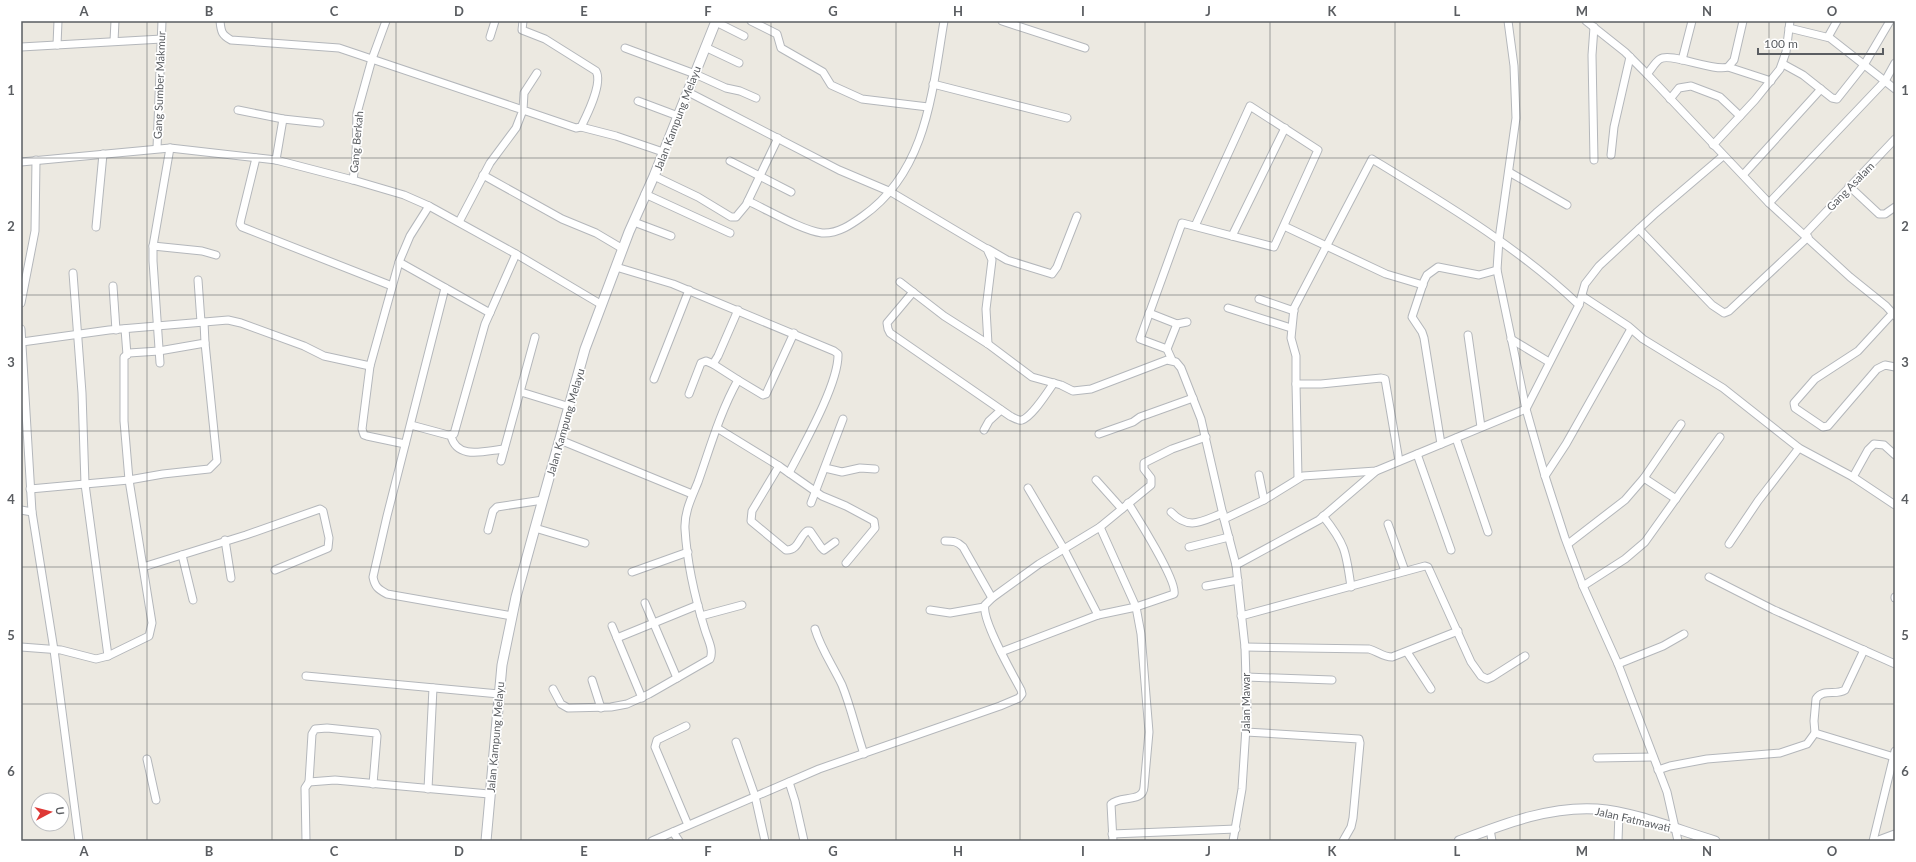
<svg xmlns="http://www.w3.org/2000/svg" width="1916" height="862" viewBox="0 0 1916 862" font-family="Lato,sans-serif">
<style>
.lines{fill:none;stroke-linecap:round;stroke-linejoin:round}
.street-casing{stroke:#b4b7bb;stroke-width:9}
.secondary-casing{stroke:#b3b6bb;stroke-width:11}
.street{stroke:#fff;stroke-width:7}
.secondary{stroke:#fff;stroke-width:9}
.grid{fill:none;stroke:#5a5d61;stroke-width:1;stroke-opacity:0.55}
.labels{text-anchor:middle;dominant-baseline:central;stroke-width:3.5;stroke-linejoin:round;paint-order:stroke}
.street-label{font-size:11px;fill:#5a5d61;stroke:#fff}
.neatline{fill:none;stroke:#5a5d61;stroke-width:1.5}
.grid-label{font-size:13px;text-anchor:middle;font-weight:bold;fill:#5a5d61}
</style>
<rect width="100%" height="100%" fill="#ece9e1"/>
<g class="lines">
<defs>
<g id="street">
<path d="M220,21C221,32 222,35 231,40L339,48L523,110L516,128L490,163L459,222"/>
<path d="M523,21L522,30L545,39L596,71C603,83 587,115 581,127L576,128L523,110L524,93L537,73"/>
<polyline points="751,21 777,34 781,48 823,72 831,85 862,99 928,107"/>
<polyline points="1002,21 1085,48"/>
<polyline points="1508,21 1514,66 1516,118 1499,239 1497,270 1526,409 1545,476 1565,538 1583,586 1618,664 1667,792 1678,841"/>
<polyline points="1586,21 1625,52 1647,74 1769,203 1850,277 1886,306 1895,316"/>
<polyline points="716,22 744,36"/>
<polyline points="1789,28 1830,38 1895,89"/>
<polyline points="490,37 495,21"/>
<polyline points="1828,37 1837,21"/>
<polyline points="114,41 115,21"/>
<polyline points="57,45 58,21"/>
<polyline points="21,47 162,39"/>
<polyline points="705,47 739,63"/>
<polyline points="625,48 695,74 726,88 740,91 756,98"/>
<polyline points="1682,60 1692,21"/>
<polyline points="1783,64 1803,75 1832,98 1837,99 1864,65 1890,21"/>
<polyline points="1728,67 1771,81"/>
<path d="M1647,74C1651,70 1655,62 1660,59C1671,52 1713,72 1728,67L1734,60L1743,21"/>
<polyline points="933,84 1067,118"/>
<polyline points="688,92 839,170 891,192 987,249 992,260 986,309 988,344"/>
<polyline points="1670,99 1679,88 1691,86 1720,97 1740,116"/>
<polyline points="638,101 678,116"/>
<polyline points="238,110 283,119 320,123"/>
<polyline points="581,127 616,136 663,152"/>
<polyline points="1713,145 1755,100 1780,69 1786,52 1790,21"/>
<polyline points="157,148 162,21"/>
<polyline points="1611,155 1614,127 1630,57"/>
<polyline points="256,158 241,219 240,224 242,227 392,286"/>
<polyline points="276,160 283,119"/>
<polyline points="1594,160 1592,55 1594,27"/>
<polyline points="730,161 791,192"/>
<polyline points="21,162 170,148 276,160 353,180 404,195 429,206 516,254 602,305"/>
<polyline points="1509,172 1567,205"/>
<polyline points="483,175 562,219 596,233 623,249"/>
<polyline points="1743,175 1821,89"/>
<polyline points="654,176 698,197 731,217 736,217 746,205 778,138"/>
<polyline points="353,180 356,158 357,113 372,59 386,21"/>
<polyline points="1849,186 1879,214 1885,214 1895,207"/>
<polyline points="645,194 730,233"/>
<path d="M748,201C768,210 801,230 822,233C838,234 852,224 863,216C927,171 932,92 944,21"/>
<polyline points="1769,203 1885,81 1895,63"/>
<polyline points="634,222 671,236"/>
<polyline points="96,227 103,154"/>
<polyline points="1286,227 1386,274 1423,285"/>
<polyline points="1639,229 1712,305 1724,313 1729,311 1808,237"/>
<polyline points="1805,234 1895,139"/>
<polyline points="1232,236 1285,128"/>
<polyline points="153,246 202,251 216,255"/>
<polyline points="988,249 1007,260 1052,274 1057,267 1077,216"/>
<polyline points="399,262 490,313"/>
<path d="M616,267L673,284L834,351L838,354C839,383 803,446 789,473"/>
<polyline points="73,273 82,393 85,484 108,656"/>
<polyline points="198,280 201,322"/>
<polyline points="900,282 944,316 988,344 1032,377 1061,385 1073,391 1091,389 1167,360 1176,362 1181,368 1201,419 1224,519"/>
<polyline points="113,286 116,330"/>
<path d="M445,288L387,516L373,577C375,587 378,589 387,594L512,616"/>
<path d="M913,292L887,323L888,329L890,333L1010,416C1014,418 1018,421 1022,420C1033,416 1047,392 1054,383"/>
<polyline points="1582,296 1628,326 1643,339 1723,388 1799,448 1853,477 1895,505"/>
<polyline points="1259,299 1294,311"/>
<polyline points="21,303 35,231 36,160"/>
<polyline points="1228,308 1291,328"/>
<polyline points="1149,313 1177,324"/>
<polyline points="1892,314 1858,351 1815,379 1794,403 1795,408 1823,427 1828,426 1877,369 1885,365 1895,367"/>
<polyline points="21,329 32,512 54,650 79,841"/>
<polyline points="125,329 127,355"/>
<polyline points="1468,335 1481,427"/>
<polyline points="1511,339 1549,362"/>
<polyline points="22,342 109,330 228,320 241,323 304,346 324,356 370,366"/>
<polyline points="1167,349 1177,324 1187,322"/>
<polyline points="1172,360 1167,349 1140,339 1182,223 1274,247 1318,150 1250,106 1195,226"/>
<polyline points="160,363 153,261 153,246 170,148"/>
<polyline points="713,364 738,380"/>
<polyline points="654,379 689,290"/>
<path d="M1296,384V356L1291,338L1294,308L1372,159C1444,203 1517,246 1579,305"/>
<polyline points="521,392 570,407"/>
<polyline points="689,394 701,363 706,361 713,364 718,356 738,310"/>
<polyline points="411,425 448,435 454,434 485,324 516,254"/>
<polyline points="717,428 779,466 822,496 846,506 874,521 875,528 846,563"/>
<polyline points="984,430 989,421 1001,410"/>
<polyline points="1099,434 1133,422 1140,417 1193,398"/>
<path d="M451,436C457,460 484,451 504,449"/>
<polyline points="1456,438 1488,532"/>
<polyline points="560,440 692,494"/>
<polyline points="405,444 367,436 364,435 362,429 370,366 399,262 410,236 429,206"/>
<polyline points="1441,444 1424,338 1422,332 1412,317 1424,281 1427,275 1438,267 1479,275 1497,270"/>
<polyline points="1417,454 1451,550"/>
<polyline points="501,461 535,337"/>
<path d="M779,466L752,511L751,521L786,550C798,551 799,537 807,531H810L821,547L824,550L835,542"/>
<polyline points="825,468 842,472 860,468 875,469"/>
<polyline points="1259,475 1264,500"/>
<polyline points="1545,476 1566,444 1631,329"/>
<polyline points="1853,477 1868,450 1874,444 1884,445 1895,455"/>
<polyline points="1298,478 1296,384 1321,384 1381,378 1385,379 1399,461"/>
<polyline points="1644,478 1676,499"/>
<polyline points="1096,480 1122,509"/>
<polyline points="1028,488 1064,549 1098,615"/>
<polyline points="30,489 129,480 163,474 209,469 217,461 205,343"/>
<polyline points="811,503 843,419"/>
<polyline points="21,510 32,512"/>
<path d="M1171,512C1189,531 1202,521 1223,513"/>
<path d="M1323,516C1346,545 1346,552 1351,587"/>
<polyline points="1388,524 1405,571"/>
<path d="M1100,527L1136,607L1174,594C1178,582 1137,517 1128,503"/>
<polyline points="535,528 585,543"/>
<polyline points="488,530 493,511 497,507 543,500"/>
<polyline points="225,540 231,578"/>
<path d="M945,541C953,541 957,541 963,547L992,598"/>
<polyline points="1568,544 1625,500 1644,478 1681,424"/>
<polyline points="1729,544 1758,501 1799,448"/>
<polyline points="1189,547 1229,537"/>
<polyline points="182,555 193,600"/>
<polyline points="1236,565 1319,520 1376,471"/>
<polyline points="143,567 246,535 320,509 323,511 329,538 328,548 275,570"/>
<polyline points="632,572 688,552"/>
<polyline points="1709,577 1774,610 1895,664"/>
<polyline points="1206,586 1238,580"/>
<polyline points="1583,586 1625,559 1645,542 1720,437"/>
<polyline points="1895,598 1895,597"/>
<polyline points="645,603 677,678"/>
<polyline points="930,610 950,613 984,607"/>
<polyline points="701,616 742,605"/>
<polyline points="1241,616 1425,566 1428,567 1471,662 1481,676 1487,679 1492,677 1525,656"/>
<polyline points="612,626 642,698"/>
<path d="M815,629C821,649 833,666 842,685C851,707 856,731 864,754"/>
<polyline points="617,638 698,605"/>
<polyline points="21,647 61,650 96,659 108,656 149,636 152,623 129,480 124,421 124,357 129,353 159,351 205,343 204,322"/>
<path d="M1245,647L1369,649C1377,651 1383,657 1392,657L1458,631"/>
<path d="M1001,652L1098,615L1136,607L1141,634L1149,732L1144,787C1143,803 1121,795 1111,804L1113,841"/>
<polyline points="1407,652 1431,689"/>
<polyline points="1618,664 1663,646 1684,634"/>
<polyline points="306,676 499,694"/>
<polyline points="1246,677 1332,680"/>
<polyline points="592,680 601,708"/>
<path d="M553,689L561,704L568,708L611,707L627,704L649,694L710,659C714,650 708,640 705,630C695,598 687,563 685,529C684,512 692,497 698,482C710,448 720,412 738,380L763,395L766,394L794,333"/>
<polyline points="686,726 657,740 655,747 688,825"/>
<polyline points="1246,732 1359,739 1360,743 1353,818 1351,827 1343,841"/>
<path d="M1815,733L1814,721L1816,699C1823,688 1836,696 1845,690L1864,650"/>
<polyline points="736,742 755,796 765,841"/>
<polyline points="1597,758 1653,757"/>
<polyline points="147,759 156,800"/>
<polyline points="1658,770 1670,766 1707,759 1780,753 1807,744 1815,733 1894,757"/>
<polyline points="309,782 335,780 489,794"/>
<polyline points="789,782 795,801 804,841"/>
<polyline points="428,789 433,688"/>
<polyline points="1490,829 1492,841"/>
<polyline points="673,832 679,841"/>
<polyline points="1112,834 1236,829"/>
<polyline points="306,841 305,788 309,782 312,734 315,729 327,728 376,733 377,736 373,784"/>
<path d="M652,841L819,769L1000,706L1019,698L1022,694L1021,690C1013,675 981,619 985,605L992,598L1039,564L1100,527L1151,485V478L1144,469V463L1172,449L1206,437"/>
<polyline points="1233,841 1242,789 1247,712 1245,647 1236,565 1224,519 1264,500 1303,476 1376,471 1526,409 1579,305 1585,284 1599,266 1656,213 1723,156"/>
<polyline points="1618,841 1619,813"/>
<polyline points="1873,841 1895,751"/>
</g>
<g id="secondary">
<polyline points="486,841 502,665 516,597 535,528 585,349 629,232 654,176 716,21"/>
<path d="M1459,841C1504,824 1549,806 1597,809C1635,812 1678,830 1715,841"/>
<polyline points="1879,841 1895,835"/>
</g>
</defs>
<use href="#street" class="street-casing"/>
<use href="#secondary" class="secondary-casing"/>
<use href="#street" class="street"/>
<use href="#secondary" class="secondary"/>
</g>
<path class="grid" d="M147,21V841M272,21V841M396,21V841M521,21V841M646,21V841M771,21V841M896,21V841M1020,21V841M1145,21V841M1270,21V841M1395,21V841M1520,21V841M1644,21V841M1769,21V841M21,158H1895M21,295H1895M21,431H1895M21,567H1895M21,704H1895"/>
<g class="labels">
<g class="street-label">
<text transform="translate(159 85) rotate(-88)">Gang Sumber Makmur</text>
<text transform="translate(677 118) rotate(-69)">Jalan Kampung Melayu</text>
<text transform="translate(356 142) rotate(-85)">Gang Berkah</text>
<text transform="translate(1850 186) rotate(-46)">Gang Asalam</text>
<text transform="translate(565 422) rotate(-74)">Jalan Kampung Melayu</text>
<text transform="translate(1245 703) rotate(-90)">Jalan Mawar</text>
<text transform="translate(495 737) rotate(-85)">Jalan Kampung Melayu</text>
<text transform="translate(1633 819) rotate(13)">Jalan Fatmawati</text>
</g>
</g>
<rect width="1916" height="862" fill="none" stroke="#ffffff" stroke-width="44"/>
<g transform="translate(50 812) rotate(83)"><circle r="19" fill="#ffffff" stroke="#bdbec0"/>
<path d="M0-3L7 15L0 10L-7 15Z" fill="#de3835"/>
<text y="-6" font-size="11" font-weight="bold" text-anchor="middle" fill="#5a5d61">U</text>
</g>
<path d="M1758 48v6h125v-6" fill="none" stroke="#5a5d61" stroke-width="2"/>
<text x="1764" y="48" font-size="12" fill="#5a5d61" stroke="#ffffff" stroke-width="3" paint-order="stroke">100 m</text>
<rect x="22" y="22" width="1872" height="818" class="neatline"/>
<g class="grid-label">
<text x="84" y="16">A</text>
<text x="209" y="16">B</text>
<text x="334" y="16">C</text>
<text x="459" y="16">D</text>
<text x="584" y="16">E</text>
<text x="708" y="16">F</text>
<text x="833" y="16">G</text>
<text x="958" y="16">H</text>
<text x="1083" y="16">I</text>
<text x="1208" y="16">J</text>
<text x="1332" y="16">K</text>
<text x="1457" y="16">L</text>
<text x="1582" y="16">M</text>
<text x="1707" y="16">N</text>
<text x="1832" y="16">O</text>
<text x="11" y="95">1</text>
<text x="1905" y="95">1</text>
<text x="11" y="231">2</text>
<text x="1905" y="231">2</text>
<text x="11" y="367">3</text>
<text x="1905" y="367">3</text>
<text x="11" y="504">4</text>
<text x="1905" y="504">4</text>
<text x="11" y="640">5</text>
<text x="1905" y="640">5</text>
<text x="11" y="776">6</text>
<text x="1905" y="776">6</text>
<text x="84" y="856">A</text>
<text x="209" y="856">B</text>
<text x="334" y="856">C</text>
<text x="459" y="856">D</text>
<text x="584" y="856">E</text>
<text x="708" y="856">F</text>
<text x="833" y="856">G</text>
<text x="958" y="856">H</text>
<text x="1083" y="856">I</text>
<text x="1208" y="856">J</text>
<text x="1332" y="856">K</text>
<text x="1457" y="856">L</text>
<text x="1582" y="856">M</text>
<text x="1707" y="856">N</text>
<text x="1832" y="856">O</text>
</g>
</svg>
